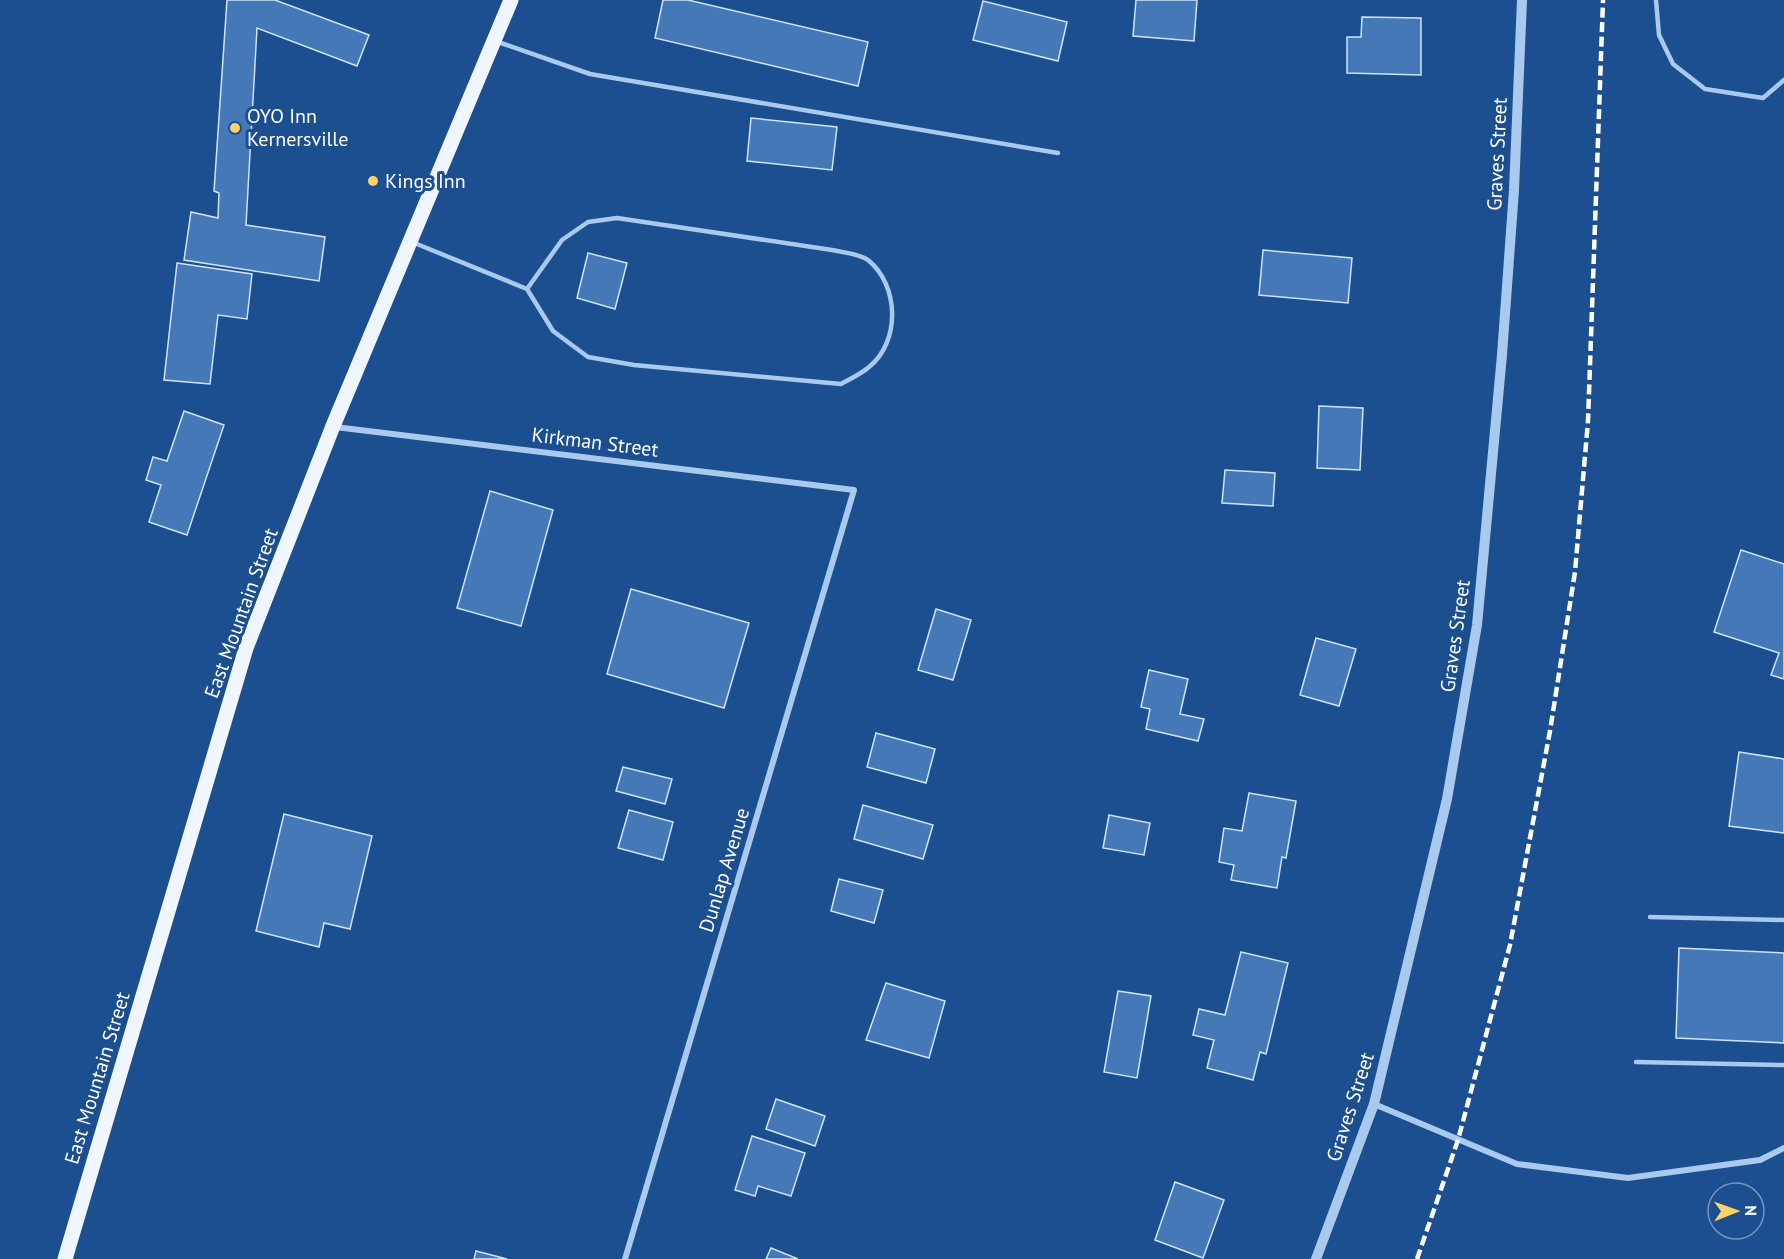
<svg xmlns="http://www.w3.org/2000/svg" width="1784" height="1259" viewBox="0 0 1784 1259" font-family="'PT Sans',sans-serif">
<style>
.building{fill:#4478b7;stroke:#cfe3fa;stroke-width:1.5}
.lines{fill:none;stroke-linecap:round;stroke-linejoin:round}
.service{stroke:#a9c9ee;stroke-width:4.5}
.minor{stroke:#a9c9ee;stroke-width:6}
.tertiary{stroke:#a9c9ee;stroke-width:10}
.primary{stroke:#f0f6ff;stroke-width:15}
.rail{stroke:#fff;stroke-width:4.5;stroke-dasharray:10 4.5;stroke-linecap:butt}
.poi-dot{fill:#ffd166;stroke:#1b4f8f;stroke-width:2}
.labels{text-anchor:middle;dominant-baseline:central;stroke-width:6;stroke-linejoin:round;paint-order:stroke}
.poi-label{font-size:20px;fill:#fff;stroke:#1b4f8f;text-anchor:start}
.street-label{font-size:20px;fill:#fff;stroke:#1b4f8f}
</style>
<rect width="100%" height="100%" fill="#1b4f8f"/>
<g class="building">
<polygon points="227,0 275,0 369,35 357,66 257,28 246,225 325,237 319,281 184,260 191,212 218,218 219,193 214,191"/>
<polygon points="663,0 688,0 868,42 858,86 655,38"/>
<polygon points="1136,0 1197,0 1194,41 1133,36"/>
<polygon points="983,1 1067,22 1058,61 973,40"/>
<polygon points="1362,17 1421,18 1421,75 1347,73 1347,37 1361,37"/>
<polygon points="751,118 837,127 832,170 747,161"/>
<polygon points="1263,250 1352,258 1348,303 1259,295"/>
<polygon points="588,253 627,263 615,309 577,298"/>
<polygon points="177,263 252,274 247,319 218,315 210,384 164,380"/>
<polygon points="1319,406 1363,408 1360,470 1317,468"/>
<polygon points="184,411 224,425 187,535 149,522 161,485 146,480 153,457 167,461"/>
<polygon points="1225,470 1275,473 1273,506 1222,503"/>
<polygon points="490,491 553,510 521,626 457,608"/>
<polygon points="1741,550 1784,564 1784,679 1771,675 1779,653 1714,632"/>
<polygon points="631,589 749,623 724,708 607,674"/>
<polygon points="936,609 971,620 953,680 918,670"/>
<polygon points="1316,638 1356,649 1339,706 1300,695"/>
<polygon points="1149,670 1188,679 1180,714 1204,719 1198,741 1146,729 1150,709 1141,707"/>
<polygon points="876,733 935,749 926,783 867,767"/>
<polygon points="1739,752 1784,759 1784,833 1729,826"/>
<polygon points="623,767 672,779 665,804 616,791"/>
<polygon points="1249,793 1296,801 1286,858 1282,857 1277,888 1231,880 1234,865 1219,862 1224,828 1242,831"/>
<polygon points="863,805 933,825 923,859 854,839"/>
<polygon points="629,810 673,822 663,860 618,848"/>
<polygon points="284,814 372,836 350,929 324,923 319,947 256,931"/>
<polygon points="1109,815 1150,823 1144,855 1103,848"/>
<polygon points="839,879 883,890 874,923 831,911"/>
<polygon points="1679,948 1784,953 1784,1043 1676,1038"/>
<polygon points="1241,952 1288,963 1266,1054 1260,1052 1253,1080 1207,1068 1214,1040 1193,1035 1199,1009 1225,1015"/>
<polygon points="886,983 945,1001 929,1058 866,1040"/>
<polygon points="1118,991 1151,996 1137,1078 1104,1072"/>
<polygon points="776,1099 825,1116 815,1146 766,1129"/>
<polygon points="752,1136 805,1153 791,1196 758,1186 755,1196 735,1190"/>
<polygon points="1175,1182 1224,1200 1203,1258 1155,1240"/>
<polygon points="771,1248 798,1259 766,1259"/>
<polygon points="476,1251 507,1259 474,1259"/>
</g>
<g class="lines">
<g class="service">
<polyline points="1656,0 1659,35 1673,64 1705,89 1763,98 1784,80"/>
<polyline points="498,42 590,74 1058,153"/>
<path d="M412,242L527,289L553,331L588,357L634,365L841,384C850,379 861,374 869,367C901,341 899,285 868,260C860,254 842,252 832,250L617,218L588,222L562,240L527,289"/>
<polyline points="1650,917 1784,920"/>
<polyline points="1636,1062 1784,1065"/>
</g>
<g class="minor">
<polyline points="335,427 854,490 625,1259"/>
<polyline points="1374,1104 1517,1164 1628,1178 1760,1160 1784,1148"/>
</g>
<polyline class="tertiary" points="1316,1259 1374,1104 1447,799 1477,625 1502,355 1514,190 1522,0"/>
<polyline class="primary" points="65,1259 246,648 333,426 511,0"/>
<polyline class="rail" points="1417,1259 1458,1140 1510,945 1550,731 1575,572 1588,421 1603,0"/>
</g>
<g class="poi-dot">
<circle cx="235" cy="128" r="6"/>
<circle cx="373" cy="181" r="6"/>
</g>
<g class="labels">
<g class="poi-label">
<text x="247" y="116">OYO Inn<tspan x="247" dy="23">Kernersville</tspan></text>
<text x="385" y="181">Kings Inn</text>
</g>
<g class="street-label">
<text transform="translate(1497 154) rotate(-87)">Graves Street</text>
<text transform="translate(595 442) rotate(7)">Kirkman Street</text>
<text transform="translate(241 613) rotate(-70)">East Mountain Street</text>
<text transform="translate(1455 636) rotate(-82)">Graves Street</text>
<text transform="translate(724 870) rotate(-73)">Dunlap Avenue</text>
<text transform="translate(97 1078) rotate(-73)">East Mountain Street</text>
<text transform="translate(1350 1107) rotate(-72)">Graves Street</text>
</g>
</g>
<g transform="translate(1736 1211) rotate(89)"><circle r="28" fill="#1b4f8f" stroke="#7695bc" stroke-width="1.5"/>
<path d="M0-4.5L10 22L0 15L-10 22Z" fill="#ffd166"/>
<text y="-9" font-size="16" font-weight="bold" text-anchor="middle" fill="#ffffff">N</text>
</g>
</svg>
